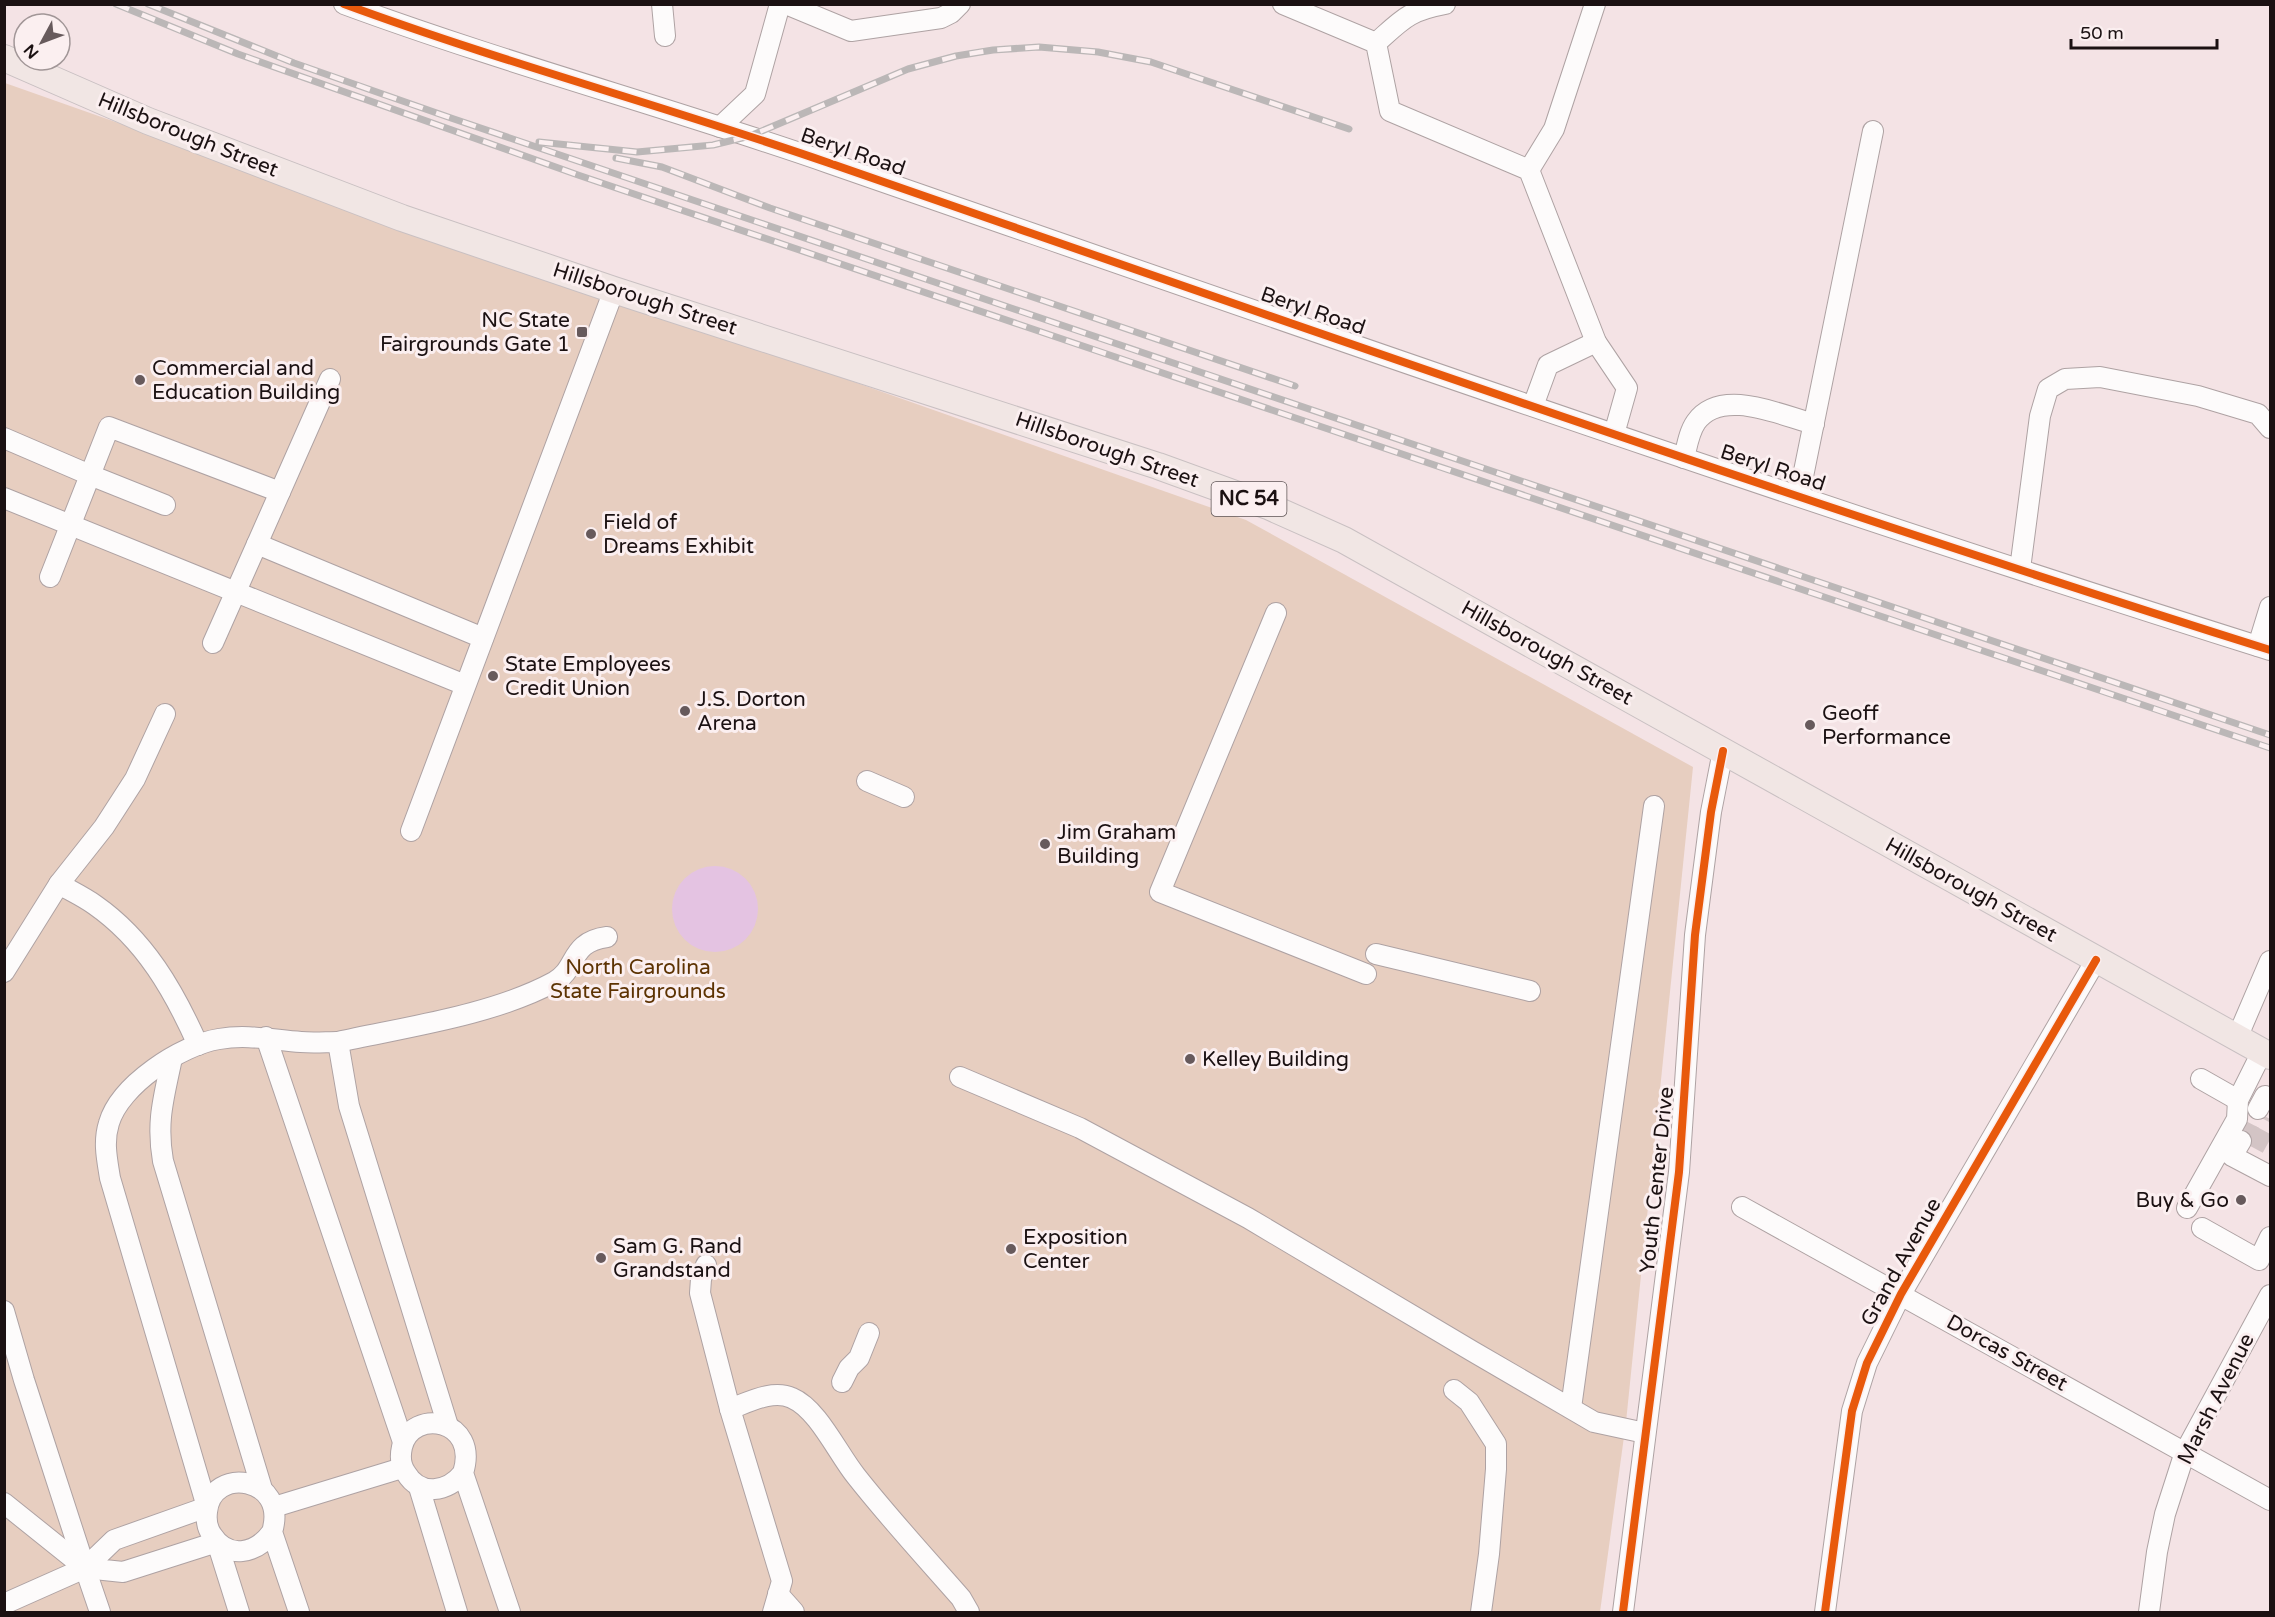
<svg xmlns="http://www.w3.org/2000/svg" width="2275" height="1617" viewBox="0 0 2275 1617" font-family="'Varela Round',sans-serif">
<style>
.green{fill:#e7cec0}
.water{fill:#e4c3e2}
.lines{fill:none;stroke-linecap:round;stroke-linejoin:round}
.minor-tunnel{stroke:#d3c4c5;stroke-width:20;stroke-dasharray:20 10;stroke-linecap:butt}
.minor-casing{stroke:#aea2a3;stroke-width:22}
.major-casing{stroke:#c9c0c2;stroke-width:28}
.minor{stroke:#fdfbfb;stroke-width:20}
.major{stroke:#f1e6e4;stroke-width:26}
.rail-casing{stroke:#bbb7b7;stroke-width:7}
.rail{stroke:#fbeff0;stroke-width:4.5;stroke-dasharray:14;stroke-linecap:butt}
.cycleway-casing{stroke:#fbeff0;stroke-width:11}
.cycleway{stroke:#e8590c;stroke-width:8}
.poi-dot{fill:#675a5c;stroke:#fbeff0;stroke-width:2}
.labels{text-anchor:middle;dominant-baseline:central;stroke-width:6;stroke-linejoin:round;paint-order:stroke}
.shield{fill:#fbeff0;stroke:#5e5455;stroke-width:1.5}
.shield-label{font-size:20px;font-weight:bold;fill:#1b1112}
.street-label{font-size:21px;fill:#1b1112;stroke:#fbeff0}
.poi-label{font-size:21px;fill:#1b1112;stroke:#fbeff0;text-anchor:start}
.park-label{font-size:21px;fill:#5d3303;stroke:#fbeff0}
</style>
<rect width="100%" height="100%" fill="#f4e3e5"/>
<polygon class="green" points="5,83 1246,520 1693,767 1626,1422 1600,1612 5,1612"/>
<circle class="water" cx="715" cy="909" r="43"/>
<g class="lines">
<g class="minor-tunnel">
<polyline points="2241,1141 2258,1109"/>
<polyline points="2254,1148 2270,1119"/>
</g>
<defs>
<g id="minor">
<path d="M344,4C504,63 668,107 829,163C1308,329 1787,498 2270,650"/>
<polyline points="662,4 665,36"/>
<polyline points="786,4 851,31 941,18 951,13 960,4"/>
<polyline points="1283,4 1376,43 1390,111 1529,170 1596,342 1627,388 1614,434"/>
<path d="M1376,43C1403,19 1408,11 1445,4"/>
<polyline points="720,127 755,94 780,4"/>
<polyline points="1529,170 1554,129 1595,4"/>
<polyline points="1533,406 1548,365 1596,342"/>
<polyline points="4,438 90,475 165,505"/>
<path d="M1684,458C1687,446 1689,432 1696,422C1721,387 1780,415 1814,424"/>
<polyline points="1799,496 1873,131"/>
<polyline points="4,498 465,685"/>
<polyline points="257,544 330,379"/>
<polyline points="2020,569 2040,416 2048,389 2065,379 2100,377 2198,396 2258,414 2270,428"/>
<polyline points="50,577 109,427 280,492"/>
<polyline points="1276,613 1160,892 1366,974"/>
<polyline points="213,643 257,544 483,638"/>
<polyline points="2258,646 2270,607"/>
<polyline points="867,781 904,797"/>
<polyline points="411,831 614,290"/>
<path d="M59,884C71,891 84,897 95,905C145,940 174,991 198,1045"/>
<polyline points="1376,954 1530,991"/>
<polyline points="4,972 59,884 104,827 135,779 165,714"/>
<polyline points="266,1037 403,1442"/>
<polyline points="2237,1038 2270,961"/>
<path d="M338,1042C406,1027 493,1015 554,982C578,969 569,942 607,937"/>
<path d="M172,1058C164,1097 156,1121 163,1161L262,1489"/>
<polyline points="960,1077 1080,1128 1248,1218 1472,1351 1594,1422 1645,1433"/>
<polyline points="2201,1079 2238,1100"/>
<polyline points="2258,1109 2265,1096 2270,1099"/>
<polyline points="2241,1141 2232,1156 2270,1176"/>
<polyline points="1742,1207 2270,1500"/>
<polyline points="2187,1208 2237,1119 2238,1100 2262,1052"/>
<polyline points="2202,1228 2259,1260 2270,1237"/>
<polyline points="706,1265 701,1279 700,1293 730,1409 782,1581 773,1612"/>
<polyline points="4,1311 24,1380 85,1568"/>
<polyline points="842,1382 849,1368 859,1358 869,1333"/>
<polyline points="1454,1390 1469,1402 1496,1444 1496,1469 1489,1554 1481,1612"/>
<polyline points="1571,1408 1654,806"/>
<path d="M730,1409C749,1402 773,1389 792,1398C818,1409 838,1454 856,1476C889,1518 926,1558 961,1598L969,1612"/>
<path d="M463,1473C448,1492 420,1497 406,1473C400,1465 400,1456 402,1447C412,1407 480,1419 463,1473L510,1612"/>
<polyline points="419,1487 457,1612"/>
<polyline points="4,1503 85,1568"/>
<polyline points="274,1507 402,1468"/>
<path d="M272,1532C256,1554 228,1560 212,1535C207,1528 206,1520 207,1512C211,1465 289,1476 272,1532L299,1612"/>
<polyline points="778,1594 794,1612"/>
<polyline points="4,1604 85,1568 100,1612"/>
<path d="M239,1612L217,1542L123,1572L85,1568L114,1540L207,1507L110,1178C107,1159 103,1142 109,1123C120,1085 181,1045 219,1039C247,1034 273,1040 301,1042C313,1043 326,1042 338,1042L349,1106L448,1426"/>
<polyline points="1623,1612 1679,1172 1695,935 1711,812 1723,751"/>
<polyline points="1825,1612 1852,1411 1867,1363 1901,1294 2096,960"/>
<polyline points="2149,1612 2157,1552 2165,1514 2185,1452 2270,1295"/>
</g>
<polyline id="major" points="4,58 148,121 402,218 614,290 1158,466 1268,506 1344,540 2270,1056"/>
</defs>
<use href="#minor" class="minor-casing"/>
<use href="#major" class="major-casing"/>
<use href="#minor" class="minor"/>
<use href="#major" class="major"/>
<defs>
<g id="rail">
<polyline points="116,4 238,54 578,175 2270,748"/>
<polyline points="148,4 294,63 451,118 2270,735"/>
<polyline points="539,142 637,152 713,145 750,136 908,69 956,56 993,50 1039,47 1098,52 1151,62 1349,129"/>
<polyline points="616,158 662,167 770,208 1295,386"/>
</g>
</defs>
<use href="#rail" class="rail-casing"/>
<use href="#rail" class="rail"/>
<defs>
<g id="cycleway">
<path d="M344,4C504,63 668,107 829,163C1308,329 1787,498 2270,650"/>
<polyline points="1623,1612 1679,1172 1695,935 1711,812 1723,751"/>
<polyline points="1825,1612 1852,1411 1867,1363 1901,1294 2096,960"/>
</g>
</defs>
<use href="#cycleway" class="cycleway-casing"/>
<use href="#cycleway" class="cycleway"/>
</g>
<g class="poi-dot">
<rect x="576" y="326" width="12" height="12" rx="3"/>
<circle cx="140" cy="380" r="6"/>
<circle cx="591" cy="534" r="6"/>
<circle cx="493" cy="676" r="6"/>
<circle cx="685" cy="711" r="6"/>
<circle cx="1810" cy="725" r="6"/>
<circle cx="1045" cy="844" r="6"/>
<circle cx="1190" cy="1059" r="6"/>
<circle cx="2241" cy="1200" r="6"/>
<circle cx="1011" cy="1249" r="6"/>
<circle cx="601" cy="1258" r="6"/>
</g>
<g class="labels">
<rect class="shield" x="1211.5" y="482" width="75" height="34" rx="4.5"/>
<g class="shield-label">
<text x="1249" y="499">NC 54</text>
</g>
<g class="street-label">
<text transform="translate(188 135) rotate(22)">Hillsborough Street</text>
<text transform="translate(853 152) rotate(19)">Beryl Road</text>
<text transform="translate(645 299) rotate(18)">Hillsborough Street</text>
<text transform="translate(1313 311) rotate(19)">Beryl Road</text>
<text transform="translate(1107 450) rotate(19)">Hillsborough Street</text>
<text transform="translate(1773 468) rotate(18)">Beryl Road</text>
<text transform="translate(1547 653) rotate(29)">Hillsborough Street</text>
<text transform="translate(1971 890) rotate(29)">Hillsborough Street</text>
<text transform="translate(1657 1180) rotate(-84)">Youth Center Drive</text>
<text transform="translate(1901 1262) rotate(-61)">Grand Avenue</text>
<text transform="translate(2007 1353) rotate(29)">Dorcas Street</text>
<text transform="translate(2216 1399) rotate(-63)">Marsh Avenue</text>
</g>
<g class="poi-label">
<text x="570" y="320" text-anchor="end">NC State<tspan x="570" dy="24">Fairgrounds Gate 1</tspan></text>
<text x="152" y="368">Commercial and<tspan x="152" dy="24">Education Building</tspan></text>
<text x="603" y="522">Field of<tspan x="603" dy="24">Dreams Exhibit</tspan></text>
<text x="505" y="664">State Employees<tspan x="505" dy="24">Credit Union</tspan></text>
<text x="697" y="699">J.S. Dorton<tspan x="697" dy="24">Arena</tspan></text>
<text x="1822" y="713">Geoff<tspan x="1822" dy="24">Performance</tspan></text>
<text x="1057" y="832">Jim Graham<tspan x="1057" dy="24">Building</tspan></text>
<text x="1202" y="1059">Kelley Building</text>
<text x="2229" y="1200" text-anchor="end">Buy &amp; Go</text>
<text x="1023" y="1237">Exposition<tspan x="1023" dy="24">Center</tspan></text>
<text x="613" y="1246">Sam G. Rand<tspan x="613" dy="24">Grandstand</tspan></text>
</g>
<g class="park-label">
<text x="638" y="967">North Carolina<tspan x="638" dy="24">State Fairgrounds</tspan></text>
</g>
</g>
<rect width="2275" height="1617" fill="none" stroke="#1b1112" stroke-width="12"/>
<g transform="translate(42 42) rotate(229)"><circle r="28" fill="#fbeff0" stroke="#a19697" stroke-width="1.5"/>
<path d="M0-4.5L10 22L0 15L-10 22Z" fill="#675a5c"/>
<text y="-9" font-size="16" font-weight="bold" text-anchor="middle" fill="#1b1112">N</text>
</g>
<path d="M2071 39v9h146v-9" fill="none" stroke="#1b1112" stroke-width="3"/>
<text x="2080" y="39" font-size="18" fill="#1b1112" stroke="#fbeff0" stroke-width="4.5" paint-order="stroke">50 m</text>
</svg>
